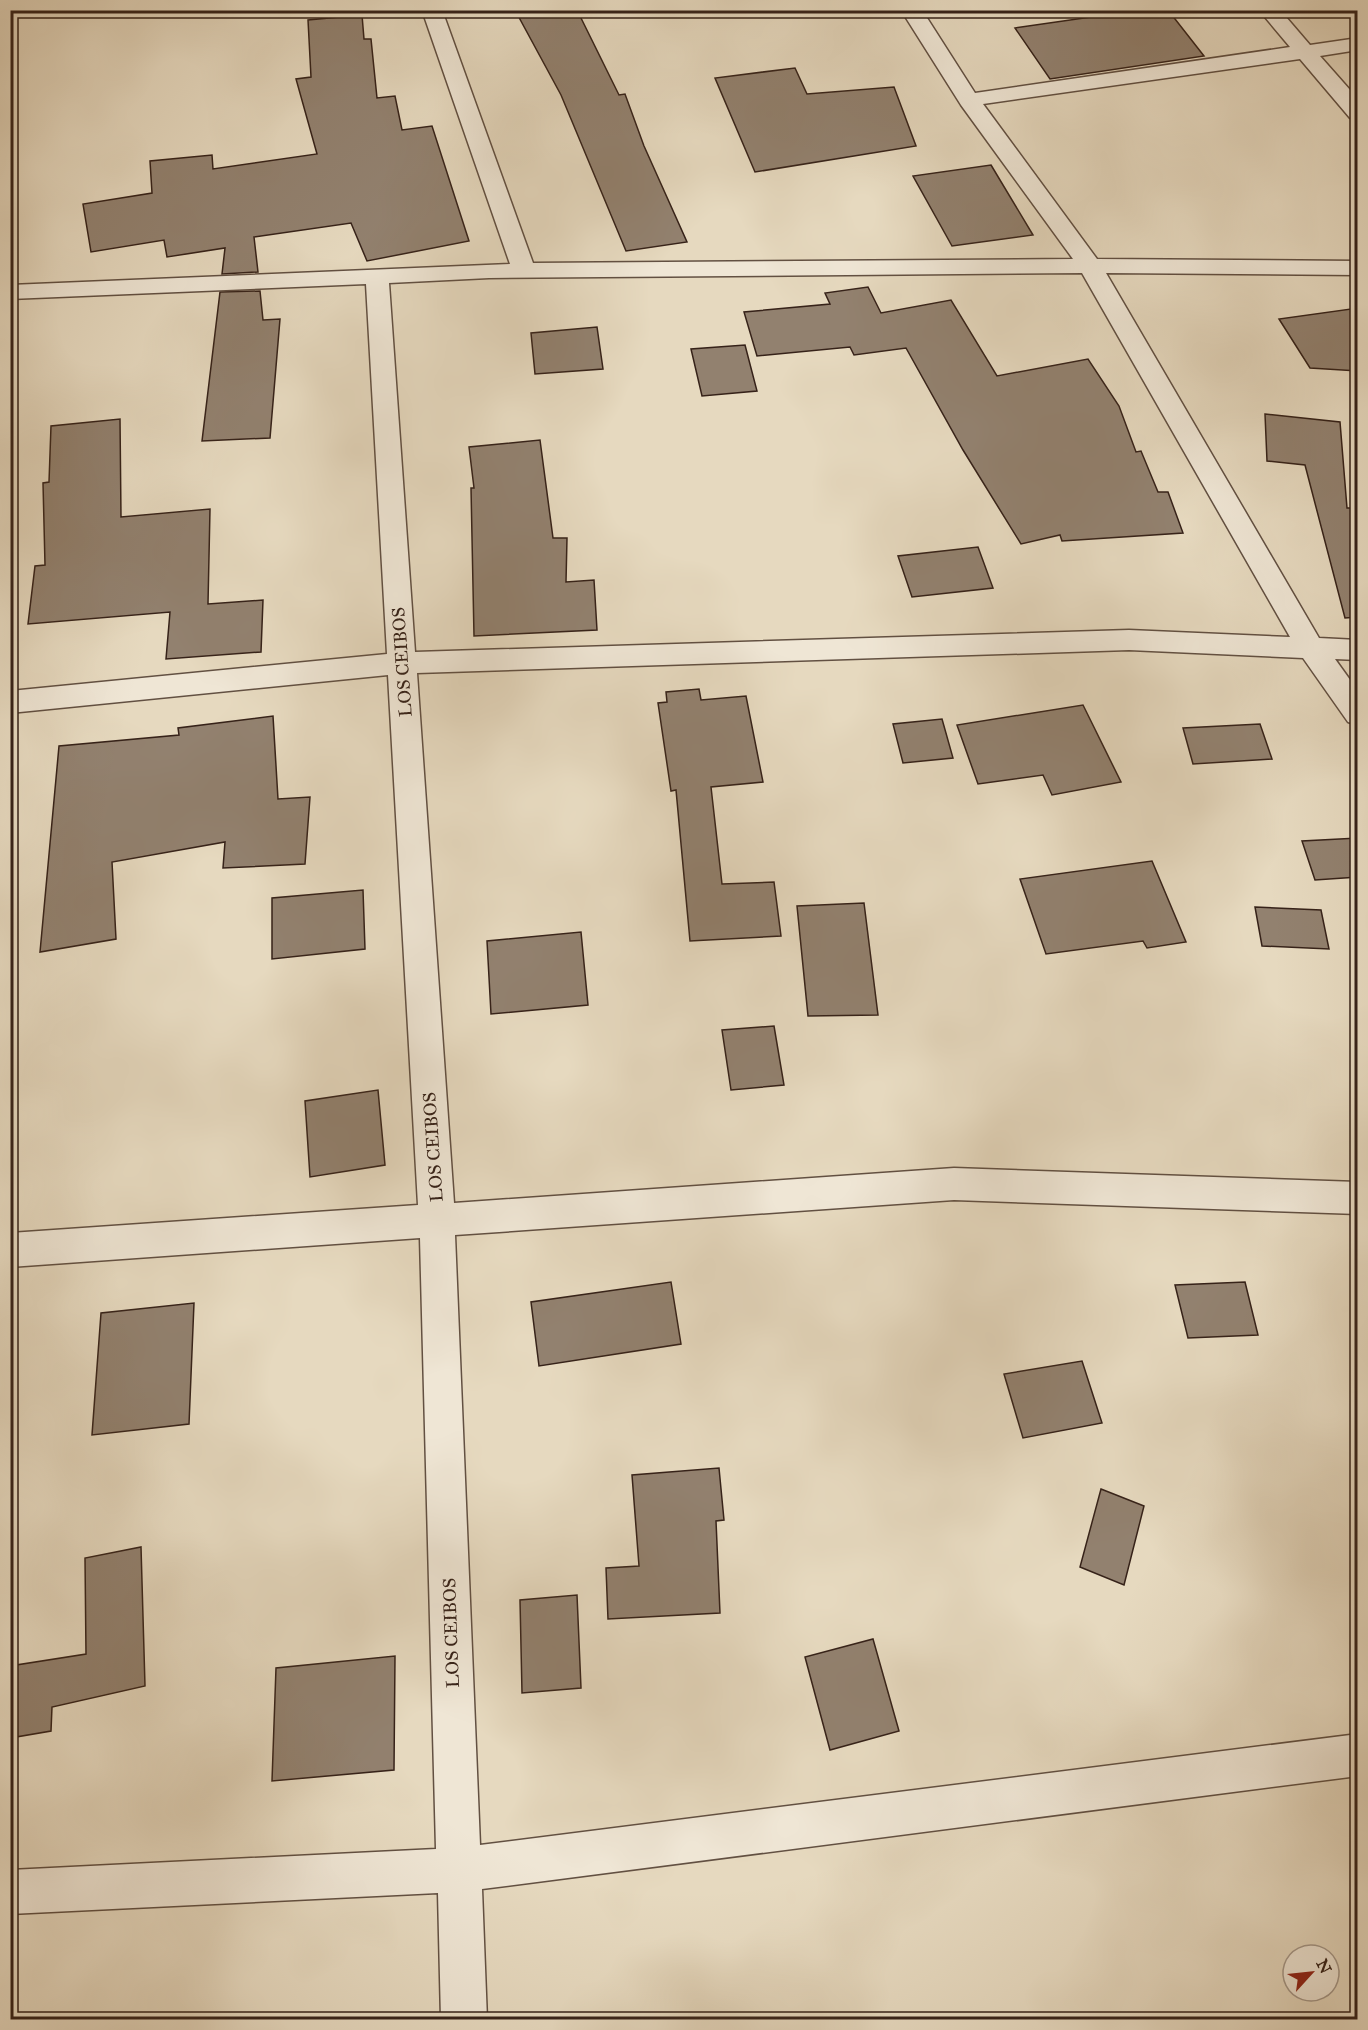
<svg xmlns="http://www.w3.org/2000/svg" width="1368" height="2030" viewBox="0 0 1368 2030" font-family="'IM FELL Great Primer',serif">
<style>
.building{fill:#92816f;stroke:#362219;stroke-width:1.5}
.lines{fill:none;stroke-linecap:round;stroke-linejoin:round}
.minor-casing{stroke:#625042;stroke-width:3}
.minor{fill:#efe6d5;fill-rule:evenodd}
.labels{text-anchor:middle;dominant-baseline:central;stroke-width:4.5;stroke-linejoin:round;paint-order:stroke}
.street-label{font-size:18px;fill:#362219;stroke:#efe6d5}
</style>
<rect width="100%" height="100%" fill="#e6d9bf"/>
<filter id="stains"><feTurbulence type="fractalNoise" baseFrequency=".00333" numOctaves="4"/><feColorMatrix values="0 0 0 0 .2 0 0 0 0 .09 0 0 0 0 .02 0 0 0 .5 -.17"/></filter>
<radialGradient id="worn" r=".72"><stop offset=".6" stop-color="#630" stop-opacity="0"/><stop offset="1" stop-color="#630" stop-opacity=".3"/></radialGradient>
<g class="building">
<polygon points="515,10 577,10 619,95 625,94 644,146 687,242 626,251 561,95"/>
<polygon points="1140,10 1168,10 1204,56 1050,79 1015,28"/>
<polygon points="362,15 364,39 371,39 377,98 395,96 402,130 432,126 469,241 367,261 351,223 254,237 258,272 222,274 225,248 167,257 164,240 91,252 83,204 152,193 150,161 212,155 213,169 317,154 296,79 311,77 308,20"/>
<polygon points="795,68 807,94 894,87 916,146 755,172 715,78"/>
<polygon points="991,165 1033,235 952,246 913,176"/>
<polygon points="868,287 881,313 951,300 997,376 1088,359 1119,406 1136,452 1141,451 1158,492 1168,492 1183,533 1062,541 1060,535 1021,544 963,450 906,348 854,355 850,347 757,356 744,312 830,304 825,293"/>
<polygon points="260,291 263,320 280,319 270,438 202,441 220,292"/>
<polygon points="1358,308 1358,371 1310,368 1279,319"/>
<polygon points="597,327 603,369 535,374 531,333"/>
<polygon points="745,345 757,391 702,396 691,349"/>
<polygon points="1265,414 1340,422 1347,508 1358,508 1358,617 1345,618 1305,465 1267,461"/>
<polygon points="120,419 121,517 210,509 208,604 263,600 261,652 166,659 170,612 28,624 35,566 45,565 43,483 49,482 51,426"/>
<polygon points="540,440 553,538 567,538 566,582 594,580 597,630 474,636 471,488 474,488 469,447"/>
<polygon points="978,547 993,588 912,597 898,556"/>
<polygon points="699,689 701,700 746,696 763,782 711,787 722,884 774,882 781,936 690,941 676,790 671,791 658,703 667,702 666,692"/>
<polygon points="1083,705 1121,782 1052,795 1043,775 978,784 957,725"/>
<polygon points="273,716 278,799 310,797 305,864 223,868 225,842 112,862 116,939 40,952 59,746 179,735 178,728"/>
<polygon points="942,719 953,758 903,763 893,724"/>
<polygon points="1260,724 1272,759 1193,764 1183,728"/>
<polygon points="1358,838 1358,877 1315,880 1302,841"/>
<polygon points="1152,861 1186,942 1147,948 1143,941 1046,954 1020,879"/>
<polygon points="363,890 365,949 272,959 272,898"/>
<polygon points="864,903 878,1015 808,1016 797,906"/>
<polygon points="1255,907 1321,910 1329,949 1262,946"/>
<polygon points="581,932 588,1005 491,1014 487,941"/>
<polygon points="774,1026 784,1085 731,1090 722,1030"/>
<polygon points="378,1090 385,1165 310,1177 305,1101"/>
<polygon points="671,1282 681,1344 539,1366 531,1302"/>
<polygon points="1245,1282 1258,1335 1188,1338 1175,1285"/>
<polygon points="194,1303 189,1424 92,1435 101,1313"/>
<polygon points="1082,1361 1102,1423 1023,1438 1004,1374"/>
<polygon points="719,1468 724,1520 716,1521 720,1613 608,1619 606,1568 639,1566 632,1475"/>
<polygon points="1101,1489 1144,1506 1124,1585 1080,1567"/>
<polygon points="141,1547 145,1686 52,1707 51,1731 10,1738 10,1666 86,1654 85,1558"/>
<polygon points="577,1595 581,1688 522,1693 520,1600"/>
<polygon points="873,1639 899,1731 830,1750 805,1657"/>
<polygon points="395,1656 394,1770 272,1781 276,1668"/>
</g>
<g class="lines">
<defs>
<path id="minor" d="M422,10H442L533,263L1073,259L961,105L901,10H922L975,93L1290,47L1259,10H1280L1310,45L1358,38V50L1320,56L1358,99V119L1350,118L1300,59L983,104L1097,259L1358,261V275L1106,273L1319,638L1358,640V660L1335,659L1358,691V725L1348,722L1303,658L1129,650L417,673L454,1203L954,1168L1358,1182V1214L954,1200L455,1235L480,1845L1358,1734V1776L482,1889L487,2020H441L438,1893L10,1914V1870L436,1849L420,1238L10,1267V1233L418,1205L388,675L10,713V691L387,654L366,284L10,299V285L510,264ZM1082,273L1290,637L1129,630L415,652L389,283L489,278Z"/>
</defs>
<use href="#minor" class="minor-casing"/>
<use href="#minor" class="minor"/>
</g>
<g class="labels">
<g class="street-label">
<text transform="translate(402 662) rotate(-94)">LOS CEIBOS</text>
<text transform="translate(433 1147) rotate(-94)">LOS CEIBOS</text>
<text transform="translate(451 1633) rotate(-92)">LOS CEIBOS</text>
</g>
</g>
<rect width="1368" height="2030" fill="none" stroke="#e6d9bf" stroke-width="36"/>
<rect x="12" y="12" width="1344" height="2006" fill="none" stroke="#362219" stroke-width="3"/>
<rect x="18" y="18" width="1332" height="1994" fill="none" stroke="#362219" stroke-width="1.5"/>
<g transform="translate(1311 1973) rotate(63)"><circle r="28" fill="#efe6d5" stroke="#a5988a" stroke-width="1.5"/>
<path d="M0-4.5L10 22L0 15L-10 22Z" fill="#8f2418"/>
<text y="-9" font-size="16" font-weight="bold" text-anchor="middle" fill="#362219">N</text>
</g>
<rect width="100%" height="100%" filter="url(#stains)"/>
<rect width="100%" height="100%" fill="url(#worn)"/>
</svg>
